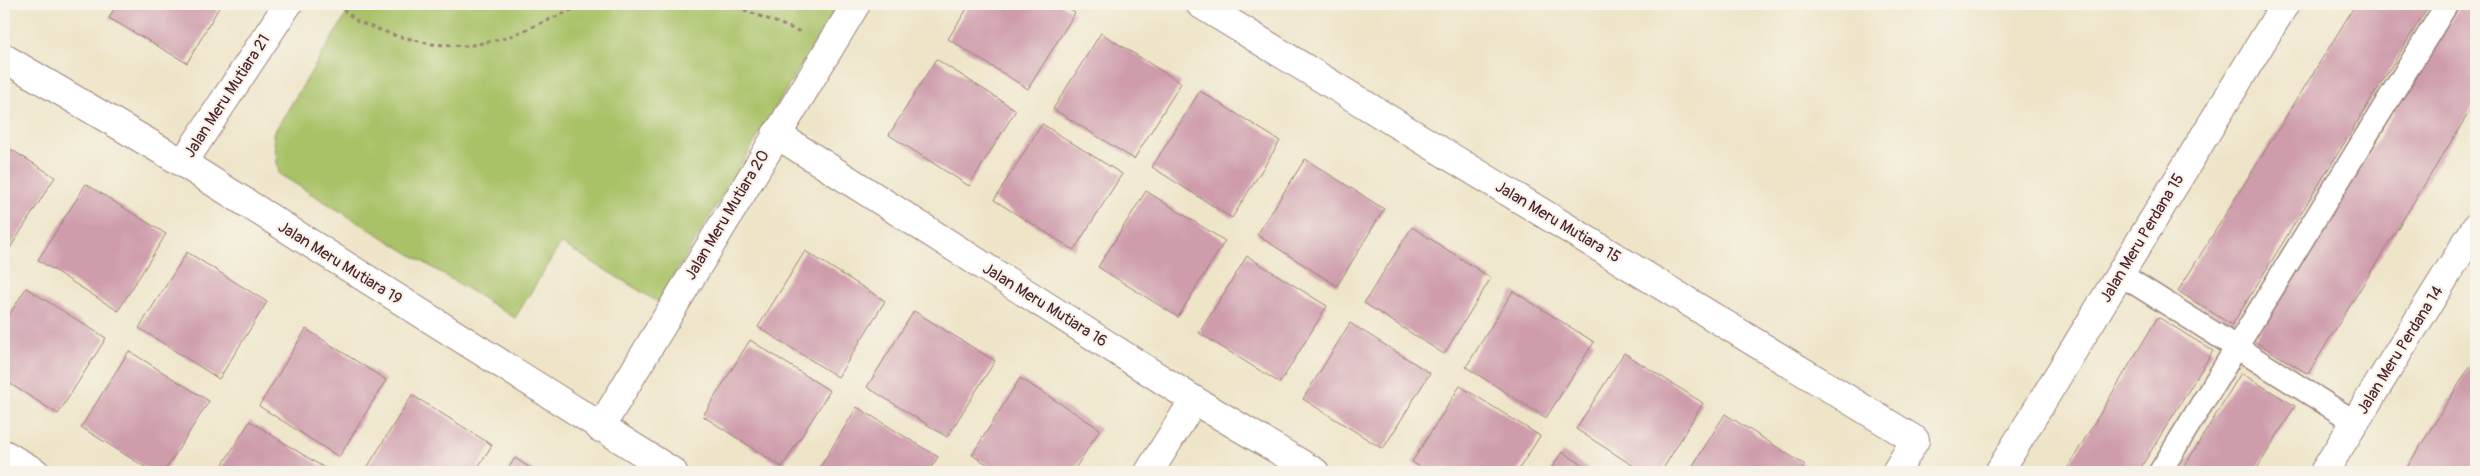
<svg xmlns="http://www.w3.org/2000/svg" width="2480" height="476" viewBox="0 0 2480 476" font-family="Pangolin,sans-serif">
<style>
.green{fill:#a9c268;stroke:#7a704a}
.building{fill:#ce9cab}
.lines{fill:none;stroke-linecap:round;stroke-linejoin:round}
.service-casing{stroke:#9c827a;stroke-width:25}
.minor-casing{stroke:#9c827a;stroke-width:30}
.path{stroke:#9c827a;stroke-width:3;stroke-dasharray:4 4;stroke-linecap:butt}
.service{stroke:#fff;stroke-width:22}
.minor{stroke:#fff;stroke-width:28}
.labels{text-anchor:middle;dominant-baseline:central;stroke-width:4.5;stroke-linejoin:round;paint-order:stroke}
.street-label{font-size:16px;fill:#4a1f2b;stroke:#f7f3e8}
</style>
<rect width="100%" height="100%" fill="#f7f3e8"/>
<filter id="ink" filterUnits="userSpaceOnUse"><feTurbulence type="fractalNoise" baseFrequency=".02" numOctaves="2"/><feDisplacementMap in="SourceGraphic" scale="10" xChannelSelector="R" yChannelSelector="G"/><feConvolveMatrix kernelMatrix="1 2 1 2 8 2 1 2 1" color-interpolation-filters="sRGB"/></filter>
<filter id="wash" filterUnits="userSpaceOnUse"><feTurbulence type="fractalNoise" baseFrequency=".0096" numOctaves="4" result="noise"/><feDisplacementMap in="SourceGraphic" scale="20" xChannelSelector="R" yChannelSelector="G"/><feGaussianBlur stdDeviation="1.12" result="paint"/><feColorMatrix in="noise" values="0 0 0 0 0 0 0 0 0 0 0 0 0 0 0 0 0 1.4 0 .05"/><feComposite in="paint" operator="in"/></filter>
<g filter="url(#wash)">
<rect width="100%" height="100%" fill="#eee5c9"/>
<polygon class="green" points="353,4 838,4 658,302 561,243 515,318 279,174 273,134"/>
<g id="blocks">
<g class="building">
<polygon points="117,4 221,4 187,63 109,18"/>
<polygon points="970,4 1060,4 1075,13 1028,89 948,39"/>
<polygon points="2356,4 2430,4 2232,325 2178,291"/>
<polygon points="2461,4 2476,4 2476,101 2308,374 2254,341"/>
<polygon points="1101,33 1181,83 1134,159 1053,109"/>
<polygon points="936,59 1016,110 969,186 889,135"/>
<polygon points="1200,91 1280,141 1232,218 1152,167"/>
<polygon points="1042,124 1122,174 1074,250 994,200"/>
<polygon points="4,145 55,177 7,253 4,251"/>
<polygon points="1305,159 1384,209 1337,286 1257,235"/>
<polygon points="86,184 166,234 118,311 38,260"/>
<polygon points="1146,191 1225,241 1178,317 1098,267"/>
<polygon points="1412,227 1491,278 1444,354 1364,303"/>
<polygon points="805,251 885,301 838,377 758,327"/>
<polygon points="187,252 267,302 219,379 139,328"/>
<polygon points="1247,256 1327,306 1280,383 1199,333"/>
<polygon points="26,288 106,338 58,414 4,380 4,323"/>
<polygon points="1513,291 1594,342 1546,418 1466,367"/>
<polygon points="914,311 995,361 947,437 867,387"/>
<polygon points="2158,317 2213,351 2138,472 2065,472"/>
<polygon points="1350,323 1430,373 1383,449 1303,399"/>
<polygon points="306,329 386,380 339,457 259,406"/>
<polygon points="750,340 830,391 782,467 703,416"/>
<polygon points="129,351 209,401 164,472 153,472 81,427"/>
<polygon points="1624,353 1703,403 1661,472 1643,472 1576,429"/>
<polygon points="2476,357 2476,472 2404,472 2462,379"/>
<polygon points="2241,373 2295,406 2255,472 2181,472"/>
<polygon points="1020,378 1100,429 1073,472 1000,472 972,455"/>
<polygon points="1460,386 1540,436 1517,472 1428,472 1412,462"/>
<polygon points="412,395 492,445 475,472 365,471"/>
<polygon points="857,407 938,457 928,472 817,472"/>
<polygon points="1725,414 1805,465 1800,472 1689,472"/>
<polygon points="250,421 289,446 331,472 218,472"/>
<polygon points="1562,452 1595,472 1549,472"/>
<polygon points="515,458 536,472 506,472"/>
</g>
</g>
</g>
<g filter="url(#ink)">
<use href="#blocks" fill-opacity="0" stroke="#9c827a" stroke-width="1"/>
<g class="lines">
<defs>
<g id="service">
<polyline points="2120,274 2355,422"/>
<polyline points="2160,472 2447,4"/>
</g>
<g id="minor">
<polyline points="1200,4 1915,440 1896,472"/>
<polyline points="4,58 183,163 673,472"/>
<polyline points="776,134 1194,400 1315,472"/>
<polyline points="183,163 288,4"/>
<polyline points="600,428 856,4"/>
<polyline points="4,454 35,472"/>
<polyline points="1149,472 1194,400"/>
<polyline points="1999,472 2285,4"/>
<polyline points="2324,472 2476,227"/>
</g>
</defs>
<use href="#service" class="service-casing"/>
<use href="#minor" class="minor-casing"/>
<g class="path">
<polyline points="337,4 358,22 394,35 431,44 468,46 506,38 586,4"/>
<polyline points="729,4 801,32"/>
</g>
<use href="#service" class="service"/>
<use href="#minor" class="minor"/>
</g>
</g>
<g class="labels">
<g class="street-label">
<text transform="translate(227 96) rotate(-57)">Jalan Meru Mutiara 21</text>
<text transform="translate(727 215) rotate(-59)">Jalan Meru Mutiara 20</text>
<text transform="translate(1558 222) rotate(31)">Jalan Meru Mutiara 15</text>
<text transform="translate(2142 238) rotate(-59)">Jalan Meru Perdana 15</text>
<text transform="translate(340 263) rotate(32)">Jalan Meru Mutiara 19</text>
<text transform="translate(1045 305) rotate(32)">Jalan Meru Mutiara 16</text>
<text transform="translate(2400 350) rotate(-58)">Jalan Meru Perdana 14</text>
</g>
</g>
<rect width="2480" height="476" fill="none" stroke="#f7f3e8" stroke-width="20"/>
</svg>
